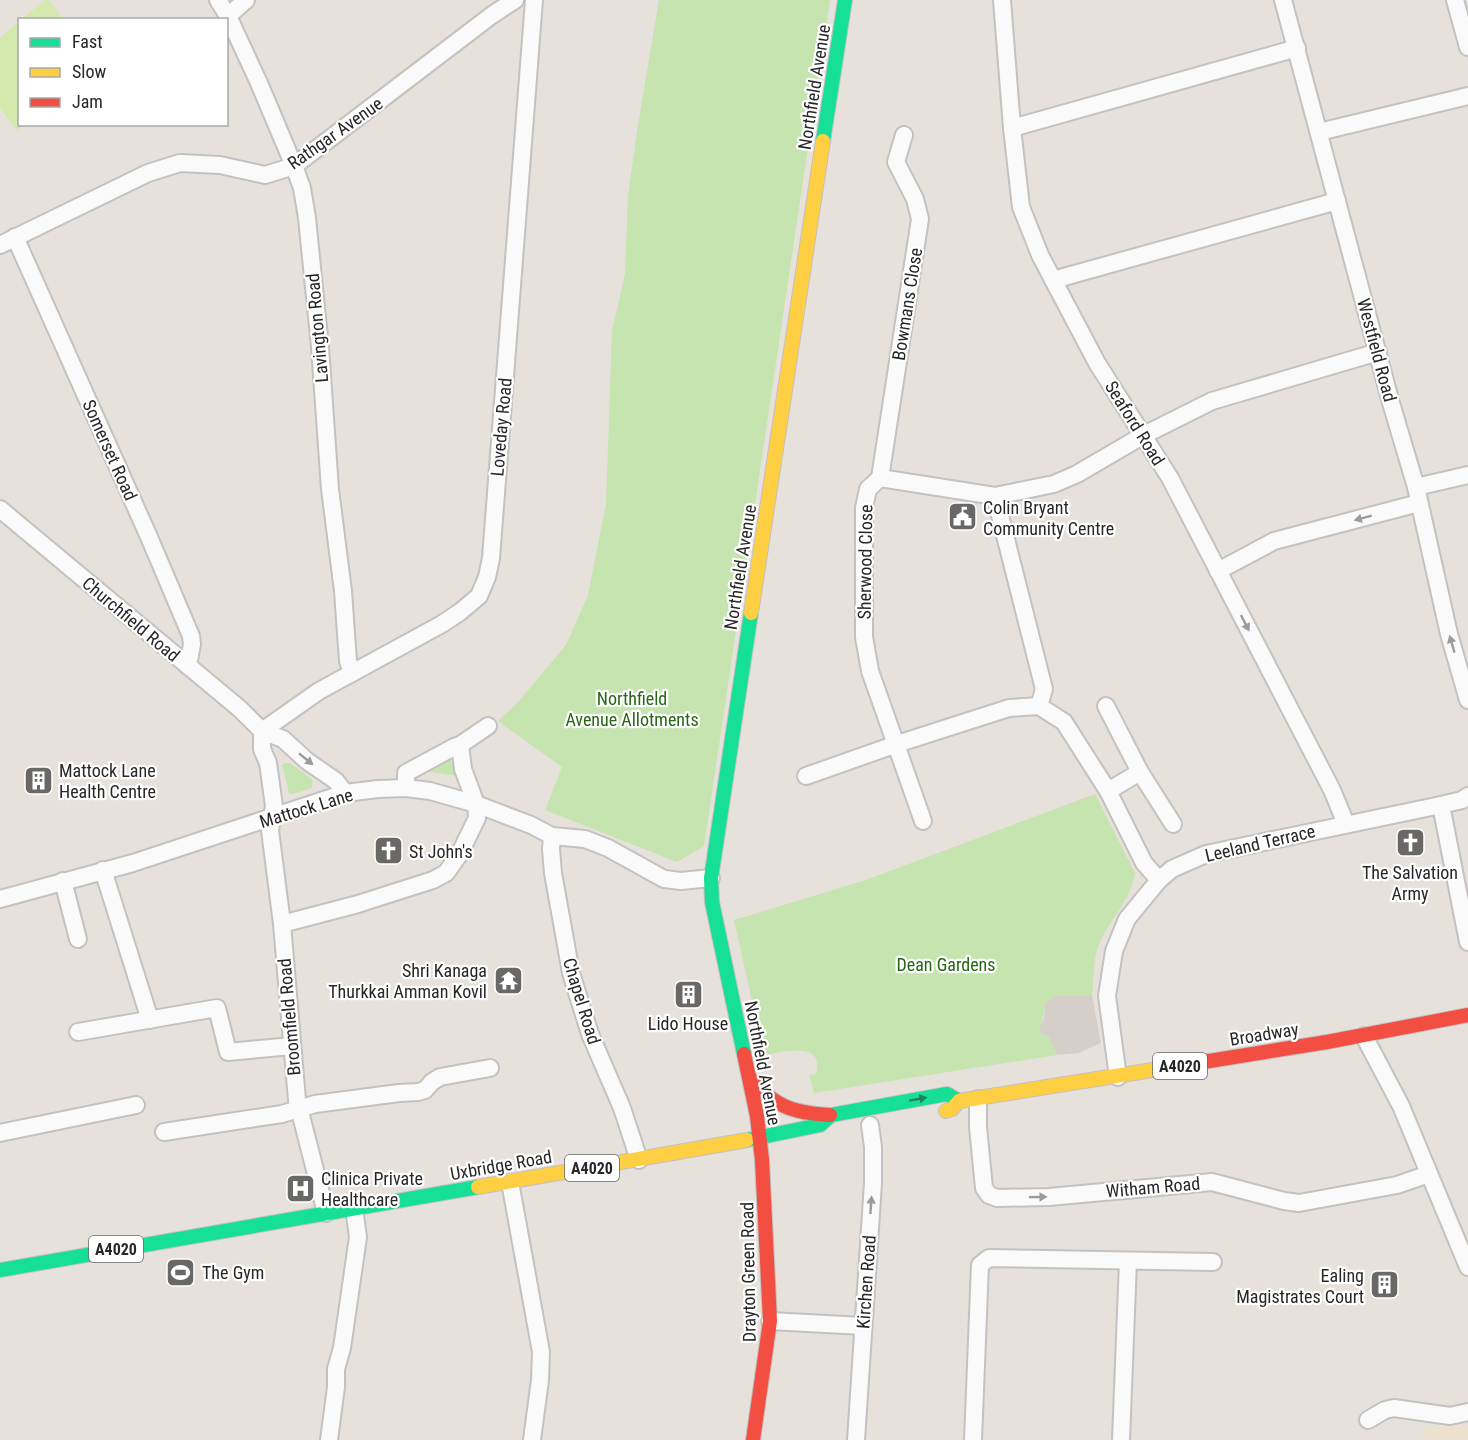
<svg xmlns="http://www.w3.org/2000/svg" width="1468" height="1440" viewBox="0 0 1468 1440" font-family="'Roboto Condensed',sans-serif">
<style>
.education{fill:#ebe1ce}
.green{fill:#c6e4b0}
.pitch{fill:#d3e9ad}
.plaza{fill:#d5cfca}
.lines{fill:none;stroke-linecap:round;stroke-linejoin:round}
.street-casing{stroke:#c3c1c2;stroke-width:20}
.fast-casing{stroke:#c3c1c2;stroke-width:16}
.slow-casing{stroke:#c3c1c2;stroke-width:16}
.jam-casing{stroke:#c3c1c2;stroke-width:16}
.street{stroke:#fbfafa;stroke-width:16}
.fast{stroke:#16e098;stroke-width:14}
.slow{stroke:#ffcf43;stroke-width:14}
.jam{stroke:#f24e42;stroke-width:14}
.oneway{fill:#9c9b9b}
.oneway2{fill:#1e8460}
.labels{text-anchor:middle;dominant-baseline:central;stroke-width:4.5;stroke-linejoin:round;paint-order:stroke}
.shield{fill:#fff;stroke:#686868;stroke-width:1.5}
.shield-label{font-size:16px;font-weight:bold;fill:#272727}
.street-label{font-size:18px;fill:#272727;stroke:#fff}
.poi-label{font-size:18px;fill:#272727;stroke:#fff;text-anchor:start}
.park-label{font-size:18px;fill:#256713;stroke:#fff}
</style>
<rect width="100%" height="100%" fill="#e6e1db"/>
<polygon class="education" points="1468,1425 1468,1440 1423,1440 1423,1427"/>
<g class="green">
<polygon points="659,0 830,0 704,846 677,862 545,810 562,767 498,721 519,701 566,645 588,595 606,504 612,331 625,274 628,196 637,131"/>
<polygon points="450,758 457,776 425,771"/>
<polygon points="285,763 290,763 313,780 312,788 292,794 289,793 283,768 282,765"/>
<path d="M1095,794L1135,873C1133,896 1109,921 1099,944C1093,958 1094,979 1092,995L1055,996L1045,1003C1045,1015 1040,1023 1040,1033L1049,1037L1057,1055L814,1093L809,1075L816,1074C825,1040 783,1052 764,1055L734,920L866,880Z"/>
</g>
<g class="pitch">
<polygon points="45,0 48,0 63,19 22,19"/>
<polygon points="19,21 20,124 25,125 16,130 0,108 0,38"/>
</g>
<polygon class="plaza" points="1092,995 1101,1043 1079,1053 1057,1055 1049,1037 1040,1033 1039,1029 1044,1018 1045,1003 1055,996"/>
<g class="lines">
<defs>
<g id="street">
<polyline points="218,0 228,16 259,83 294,166 302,188 307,218 320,347 330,489 343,591 348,661 352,673"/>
<polyline points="1002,0 1012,128 1021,207 1040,255 1097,363 1170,478 1332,790 1346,824"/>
<polyline points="1283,0 1391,403 1416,487 1449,634 1468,700"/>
<polyline points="1455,0 1468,47"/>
<polyline points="228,16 246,0"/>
<polyline points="1012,128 1297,48"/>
<polyline points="1319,132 1468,96"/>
<polyline points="15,237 149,537 191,636 192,644 188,666"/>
<polyline points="0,245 148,173 180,163 220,165 265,175 294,166 492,15 515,0"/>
<polyline points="1053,280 1337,201"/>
<polyline points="880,478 920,219 915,199 896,162 904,135"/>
<polyline points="1416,487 1468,475"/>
<polyline points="995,496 1044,689 1039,706"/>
<polyline points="0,509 240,709 262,731 283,739 307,761 336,781 345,793"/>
<polyline points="1218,571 1274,541 1419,503"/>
<polyline points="1106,706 1140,772 1173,824"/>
<polyline points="262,731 319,691 442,624 460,612 479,596 487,577 491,558 534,0"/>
<polyline points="262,731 262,749 268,763 274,806 270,830 282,924 297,1100 326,1213"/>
<polyline points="806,776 897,744 1009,708 1039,706 1064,722 1108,791 1144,863 1159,880"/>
<polyline points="406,788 406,773 454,747 460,745 488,726"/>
<polyline points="1108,791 1140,772"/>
<polyline points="1441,805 1468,942"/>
<polyline points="923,821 870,671 864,637 864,508 868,489 880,478 995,496 1054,484 1077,474 1142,436 1212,401 1378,352"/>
<polyline points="552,836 551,849 553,873 571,973 590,1034 622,1108 639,1160"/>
<polyline points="103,870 150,1020"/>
<polyline points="63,881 78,939"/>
<polyline points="0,899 133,863 345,793 378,789 406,788 430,791 476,804 531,825 552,836 585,839 608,848 664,879 681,881 711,878"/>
<polyline points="282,924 358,904 433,880 446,873 459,855 477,818 476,804 463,769 460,745"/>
<polyline points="78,1032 217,1008 228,1052 292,1046"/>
<polyline points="1364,1036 1401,1106 1468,1267"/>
<polyline points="1118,1077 1107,996 1114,951 1127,919 1159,880 1172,869 1206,854 1441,805 1462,800 1468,796"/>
<polyline points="978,1099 978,1127 984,1188 989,1195 997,1198 1049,1197 1212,1182 1284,1201 1299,1203 1397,1185 1429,1174"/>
<polyline points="164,1132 282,1114 315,1104 399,1093 418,1092 425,1090 432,1082 440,1077 490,1068"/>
<polyline points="0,1133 136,1105"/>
<polyline points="510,1182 541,1352 540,1380 532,1440"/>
<polyline points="770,1321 863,1326"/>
<polyline points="1368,1420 1385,1410 1394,1408 1450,1416 1468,1412"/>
<polyline points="329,1440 336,1387 336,1369 342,1348 358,1237 354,1208"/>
<polyline points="856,1440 873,1183 873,1147 870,1125"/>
<polyline points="973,1440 980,1265 989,1258 1213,1262"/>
<polyline points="1121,1440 1128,1261"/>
</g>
<g id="fast">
<polyline points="823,141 845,0"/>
<polyline points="744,1054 712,902 711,878 751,613"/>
<polyline points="747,1140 820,1125 831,1115 947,1094 959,1101"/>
<polyline points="0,1270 478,1187"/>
</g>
<g id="slow">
<polyline points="751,613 823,141"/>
<polyline points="946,1111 952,1109 959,1101 1203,1062"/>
<polyline points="478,1187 747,1140"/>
</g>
<g id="jam">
<polyline points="744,1054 757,1116 762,1160 770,1321 753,1440"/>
<polyline points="1203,1062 1327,1042 1468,1015"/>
<path d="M750,1078C775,1107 793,1113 830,1115"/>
</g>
</defs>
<use href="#street" class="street-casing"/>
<use href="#fast" class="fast-casing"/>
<use href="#slow" class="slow-casing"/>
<use href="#jam" class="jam-casing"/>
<use href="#street" class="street"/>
<use href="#fast" class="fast"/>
<use href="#slow" class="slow"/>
<use href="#jam" class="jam"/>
</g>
<defs><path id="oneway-solid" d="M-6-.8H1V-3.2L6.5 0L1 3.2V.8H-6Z" transform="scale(1.5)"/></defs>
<g class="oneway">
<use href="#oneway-solid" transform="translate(1363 518) rotate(165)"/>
<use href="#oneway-solid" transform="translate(1245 623) rotate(63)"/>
<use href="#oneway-solid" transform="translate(1452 644) rotate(-106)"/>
<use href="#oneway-solid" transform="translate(306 759) rotate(39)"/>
<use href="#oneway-solid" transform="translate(1038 1197) rotate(-1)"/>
<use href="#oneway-solid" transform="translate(871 1205) rotate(-86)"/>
</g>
<use class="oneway2" href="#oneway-solid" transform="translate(918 1099) rotate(-10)"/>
<defs>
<symbol id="civic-square" viewBox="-11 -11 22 22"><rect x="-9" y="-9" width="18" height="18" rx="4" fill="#6a6866" stroke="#fff"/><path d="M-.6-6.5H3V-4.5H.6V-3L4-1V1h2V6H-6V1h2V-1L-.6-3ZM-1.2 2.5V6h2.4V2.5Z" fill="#fff"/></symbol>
<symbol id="building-square" viewBox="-11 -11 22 22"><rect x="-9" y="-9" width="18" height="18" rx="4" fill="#6a6866" stroke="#fff"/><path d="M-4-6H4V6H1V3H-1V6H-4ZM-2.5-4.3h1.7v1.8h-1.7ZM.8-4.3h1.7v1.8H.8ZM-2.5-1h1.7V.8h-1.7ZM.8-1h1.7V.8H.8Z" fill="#fff"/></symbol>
<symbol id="church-square" viewBox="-11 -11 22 22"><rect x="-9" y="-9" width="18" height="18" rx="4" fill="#6a6866" stroke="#fff"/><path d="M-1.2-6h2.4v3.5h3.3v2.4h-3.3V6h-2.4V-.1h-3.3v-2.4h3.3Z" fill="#fff"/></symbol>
<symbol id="temple-square" viewBox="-11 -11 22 22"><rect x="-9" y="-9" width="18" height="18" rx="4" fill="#6a6866" stroke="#fff"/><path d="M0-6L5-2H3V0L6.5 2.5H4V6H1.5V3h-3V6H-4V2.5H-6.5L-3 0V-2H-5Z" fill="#fff"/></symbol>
<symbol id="hospital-square" viewBox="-11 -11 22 22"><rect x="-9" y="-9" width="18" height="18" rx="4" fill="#6a6866" stroke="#fff"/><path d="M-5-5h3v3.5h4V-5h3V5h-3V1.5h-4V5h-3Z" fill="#fff"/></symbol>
<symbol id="stadium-square" viewBox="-11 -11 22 22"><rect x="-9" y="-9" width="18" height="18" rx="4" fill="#6a6866" stroke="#fff"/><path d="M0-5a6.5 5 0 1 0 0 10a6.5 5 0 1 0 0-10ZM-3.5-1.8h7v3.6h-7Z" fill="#fff"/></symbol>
</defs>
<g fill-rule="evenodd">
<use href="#civic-square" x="946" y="500" width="33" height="33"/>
<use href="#building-square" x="22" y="764" width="33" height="33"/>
<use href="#church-square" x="1394" y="826" width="33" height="33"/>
<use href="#church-square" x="372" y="834" width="33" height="33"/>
<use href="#temple-square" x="492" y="964" width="33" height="33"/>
<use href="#building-square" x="672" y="978" width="33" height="33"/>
<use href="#hospital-square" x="284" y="1172" width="33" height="33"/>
<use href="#stadium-square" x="164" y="1256" width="33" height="33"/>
<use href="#building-square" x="1368" y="1268" width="33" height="33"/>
</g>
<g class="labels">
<g class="shield">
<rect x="1153" y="1053" width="54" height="26" rx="4.5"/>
<rect x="565" y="1155" width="54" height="26" rx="4.5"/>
<rect x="89" y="1236" width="54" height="26" rx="4.5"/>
</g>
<g class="shield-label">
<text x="1180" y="1066">A4020</text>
<text x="592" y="1168">A4020</text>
<text x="116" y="1249">A4020</text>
</g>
<g class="street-label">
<text transform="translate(814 87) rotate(-81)">Northfield Avenue</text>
<text transform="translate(335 133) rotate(-35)">Rathgar Avenue</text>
<text transform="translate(907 304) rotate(-81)">Bowmans Close</text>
<text transform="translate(317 328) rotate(-95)">Lavington Road</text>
<text transform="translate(1377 350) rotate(75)">Westfield Road</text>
<text transform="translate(1135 423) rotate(58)">Seaford Road</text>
<text transform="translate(501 427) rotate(-85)">Loveday Road</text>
<text transform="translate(110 450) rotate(66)">Somerset Road</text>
<text transform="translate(865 562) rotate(-89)">Sherwood Close</text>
<text transform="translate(740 567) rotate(-81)">Northfield Avenue</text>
<text transform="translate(131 619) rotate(40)">Churchfield Road</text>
<text transform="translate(306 808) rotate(-17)">Mattock Lane</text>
<text transform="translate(1260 843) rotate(-13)">Leeland Terrace</text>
<text transform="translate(582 1001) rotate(73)">Chapel Road</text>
<text transform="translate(289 1017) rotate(-95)">Broomfield Road</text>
<text transform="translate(1264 1034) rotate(-9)">Broadway</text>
<text transform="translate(763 1063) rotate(79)">Northfield Avenue</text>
<text transform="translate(501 1165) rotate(-10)">Uxbridge Road</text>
<text transform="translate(1153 1187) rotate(-5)">Witham Road</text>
<text transform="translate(748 1272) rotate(-91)">Drayton Green Road</text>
<text transform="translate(866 1282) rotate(-86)">Kirchen Road</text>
</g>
<g class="poi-label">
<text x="983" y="507">Colin Bryant<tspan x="983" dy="21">Community Centre</tspan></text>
<text x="59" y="770">Mattock Lane<tspan x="59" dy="21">Health Centre</tspan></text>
<text x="409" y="851">St John's</text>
<text x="1410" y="872" text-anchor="middle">The Salvation<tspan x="1410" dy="21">Army</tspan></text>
<text x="487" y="970" text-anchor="end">Shri Kanaga<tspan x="487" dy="21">Thurkkai Amman Kovil</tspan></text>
<text x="688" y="1023" text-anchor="middle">Lido House</text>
<text x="321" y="1178">Clinica Private<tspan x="321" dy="21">Healthcare</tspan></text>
<text x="202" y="1272">The Gym</text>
<text x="1364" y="1275" text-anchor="end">Ealing<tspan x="1364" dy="21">Magistrates Court</tspan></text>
</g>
<g class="park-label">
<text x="632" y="698">Northfield<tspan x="632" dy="21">Avenue Allotments</tspan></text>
<text x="946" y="964">Dean Gardens</text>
</g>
</g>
<rect x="18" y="18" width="210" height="108" fill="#ffffff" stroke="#a9a9a9" stroke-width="1.5"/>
<rect x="30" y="38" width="30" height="9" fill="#16e098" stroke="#a9a9a9" stroke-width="1.5"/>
<text x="72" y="48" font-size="18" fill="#272727">Fast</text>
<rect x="30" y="68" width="30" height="9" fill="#ffcf43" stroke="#a9a9a9" stroke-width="1.5"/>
<text x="72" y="78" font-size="18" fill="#272727">Slow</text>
<rect x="30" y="98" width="30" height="9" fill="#f24e42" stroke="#a9a9a9" stroke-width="1.5"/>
<text x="72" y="108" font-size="18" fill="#272727">Jam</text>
</svg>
